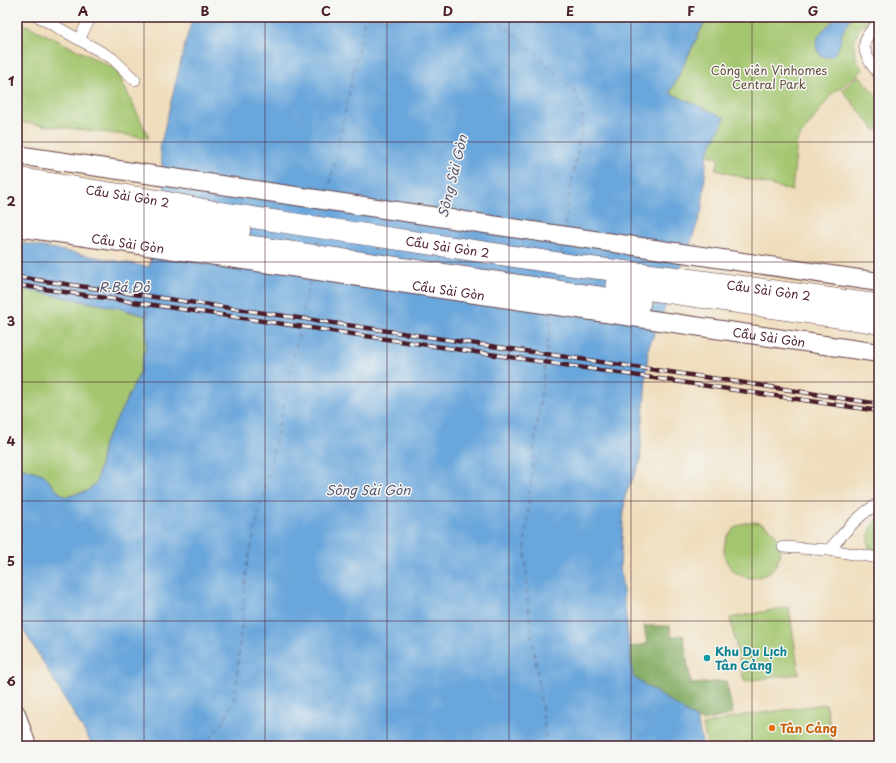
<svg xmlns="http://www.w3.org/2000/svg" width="896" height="763" viewBox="0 0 896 763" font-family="'Playpen Sans',sans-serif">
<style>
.green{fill:#a4c66f;stroke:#77724d}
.forest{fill:#83ab62;stroke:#666546}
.water{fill:#69a6db;stroke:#5a6283}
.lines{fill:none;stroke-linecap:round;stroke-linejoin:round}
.ferry{stroke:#565571;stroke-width:1;stroke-dasharray:5 4;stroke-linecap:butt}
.street-casing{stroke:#633c41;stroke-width:12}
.secondary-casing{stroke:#633c41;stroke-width:18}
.primary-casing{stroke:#633c41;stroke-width:20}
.highway-casing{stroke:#633c41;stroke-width:22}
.street{stroke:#fff;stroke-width:11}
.secondary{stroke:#fff;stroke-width:16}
.primary{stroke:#fff;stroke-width:18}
.highway{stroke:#fff;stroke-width:21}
.rail-casing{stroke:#4a1f2b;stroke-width:4.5}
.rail{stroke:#f6f6f2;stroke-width:3;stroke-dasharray:9;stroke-linecap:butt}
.grid{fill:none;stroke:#4a1f2b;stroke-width:1;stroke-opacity:0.55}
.culture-dot{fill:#0f9aa8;stroke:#f6f6f2;stroke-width:1.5}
.food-dot{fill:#e8710a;stroke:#f6f6f2;stroke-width:1.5}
.labels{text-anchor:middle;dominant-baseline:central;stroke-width:3;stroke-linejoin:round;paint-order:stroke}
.park-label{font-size:12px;fill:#65513f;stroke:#f6f6f2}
.street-label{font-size:12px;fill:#4a1f2b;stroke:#f6f6f2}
.culture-label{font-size:12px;font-weight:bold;fill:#0d838f;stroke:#f6f6f2;text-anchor:start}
.food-label{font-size:12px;font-weight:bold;fill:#c56008;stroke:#f6f6f2;text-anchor:start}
.water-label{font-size:13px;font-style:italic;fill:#565571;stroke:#f6f6f2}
.neatline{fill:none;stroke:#4a1f2b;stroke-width:1.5}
.grid-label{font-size:13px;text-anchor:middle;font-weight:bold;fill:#4a1f2b}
</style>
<rect width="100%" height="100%" fill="#f6f6f2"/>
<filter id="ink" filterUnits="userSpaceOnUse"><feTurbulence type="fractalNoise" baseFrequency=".025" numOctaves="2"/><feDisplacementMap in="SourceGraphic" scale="8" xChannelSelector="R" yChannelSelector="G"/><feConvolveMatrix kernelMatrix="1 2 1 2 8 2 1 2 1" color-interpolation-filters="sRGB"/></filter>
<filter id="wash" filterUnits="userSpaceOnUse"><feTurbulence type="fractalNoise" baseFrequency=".012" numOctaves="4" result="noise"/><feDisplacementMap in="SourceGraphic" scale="16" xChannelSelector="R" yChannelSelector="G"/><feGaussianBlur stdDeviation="0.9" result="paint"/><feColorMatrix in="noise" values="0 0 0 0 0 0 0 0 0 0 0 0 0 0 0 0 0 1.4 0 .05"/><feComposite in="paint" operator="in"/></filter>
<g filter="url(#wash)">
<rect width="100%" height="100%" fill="#efddbb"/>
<g class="green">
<path d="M707,17H872C852,33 848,49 863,70L831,95L797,141L792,191L716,170L719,159L707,154L724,118L670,93Z"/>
<polygon points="18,21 116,69 149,138 17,122"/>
<polygon points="859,75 879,99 879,129 876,131 842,90"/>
<polygon points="17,288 118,308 146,316 146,344 139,375 119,415 104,443 100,466 96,483 87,491 66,497 56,490 43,474 17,466"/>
<path d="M879,517V550L869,548C866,535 871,527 879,517Z"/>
<circle cx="752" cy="550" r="28"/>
<polygon points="789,607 799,674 744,681 730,618"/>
<polygon points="826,704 834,746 707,746 703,725 739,716"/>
</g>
<polygon class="forest" points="644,626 670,626 671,637 683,635 691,684 726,681 733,714 704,721 697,719 633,678 630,647 647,644"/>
<g class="water">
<polygon points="193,17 707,17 670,93 725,118 707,154 702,210 685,259 648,349 640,462 625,496 620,566 633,677 697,719 703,746 93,746 17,619 17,466 43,474 56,490 66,497 87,491 96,483 100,466 104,443 119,415 139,375 146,344 147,309 146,316 118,308 17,288 17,242 149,267 165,193 160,147 186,40"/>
<path d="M838,17H851C849,21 845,26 843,31C840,38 841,48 834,54C825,62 813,53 817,40C820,30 831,24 838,17Z"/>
</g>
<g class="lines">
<g class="ferry">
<polyline points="493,17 514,34 547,64 574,91 582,109 582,129 568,202 565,227"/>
<polyline points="328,193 365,17"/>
<polyline points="323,218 325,209"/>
<polyline points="317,246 319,237"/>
<polyline points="561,253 562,244"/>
<polyline points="557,281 558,274"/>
<polyline points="204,746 224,721 235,697 247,565 285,399 310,278"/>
<polyline points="547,746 528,607 525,542 535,439 552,314"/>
</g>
</g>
</g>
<g filter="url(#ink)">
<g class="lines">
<defs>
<g id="street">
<polyline points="39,17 112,58 135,80"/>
<path d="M879,23C857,41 863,55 879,74"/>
<polyline points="79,39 91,17"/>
<polyline points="783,547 829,550 879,558"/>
<path d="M829,550C844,533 859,514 879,503"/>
</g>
<polyline id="secondary" points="17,713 28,746"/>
<g id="primary">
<polyline points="17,155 879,282"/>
<path id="s1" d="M17,227L879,353"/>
</g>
<g id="highway">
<path id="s2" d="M17,178L155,200L217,212L302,225L578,266L672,277L879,305"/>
<polyline points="17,197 240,230"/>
<polyline points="17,212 640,303"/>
<polyline points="617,285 879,323"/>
</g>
</defs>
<use href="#street" class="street-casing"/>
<use href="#secondary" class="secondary-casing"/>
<use href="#primary" class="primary-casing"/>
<use href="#highway" class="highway-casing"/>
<use href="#street" class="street"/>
<use href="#secondary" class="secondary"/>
<use href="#primary" class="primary"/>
<use href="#highway" class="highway"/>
<defs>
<g id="rail">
<polyline points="17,277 745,383 879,404"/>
<polyline points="17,285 879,411"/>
</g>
</defs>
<use href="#rail" class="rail-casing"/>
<use href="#rail" class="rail"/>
</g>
</g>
<path class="grid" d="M144,17V746M265,17V746M387,17V746M509,17V746M631,17V746M752,17V746M17,142H879M17,262H879M17,382H879M17,501H879M17,621H879"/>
<circle class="culture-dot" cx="707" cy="658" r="4"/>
<circle class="food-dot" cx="772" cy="728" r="4"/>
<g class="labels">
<g class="park-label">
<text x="769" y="70">Công viên Vinhomes<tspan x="769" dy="14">Central Park</tspan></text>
</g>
<g class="street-label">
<text stroke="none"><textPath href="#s2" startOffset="112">Cầu Sài Gòn 2</textPath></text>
<text stroke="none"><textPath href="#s1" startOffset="112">Cầu Sài Gòn</textPath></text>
<text stroke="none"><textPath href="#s2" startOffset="436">Cầu Sài Gòn 2</textPath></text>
<text stroke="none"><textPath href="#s1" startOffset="436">Cầu Sài Gòn</textPath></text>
<text stroke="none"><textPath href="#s2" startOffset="760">Cầu Sài Gòn 2</textPath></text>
<text stroke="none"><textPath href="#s1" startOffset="760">Cầu Sài Gòn</textPath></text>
</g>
<g class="culture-label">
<text x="715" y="651">Khu Du Lịch<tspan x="715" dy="14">Tân Cảng</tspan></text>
</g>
<g class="food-label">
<text x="780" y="728">Tân Cảng</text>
</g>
<g class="water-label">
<text transform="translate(452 176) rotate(-76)">Sông Sài Gòn</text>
<text x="124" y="286">R.Bá Đỏ</text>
<text x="368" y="489">Sông Sài Gòn</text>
</g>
</g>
<rect width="896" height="763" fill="none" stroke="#f6f6f2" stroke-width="44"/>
<rect x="22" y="22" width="852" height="719" class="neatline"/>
<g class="grid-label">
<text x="83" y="16">A</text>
<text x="205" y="16">B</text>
<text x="326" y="16">C</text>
<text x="448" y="16">D</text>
<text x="570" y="16">E</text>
<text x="691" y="16">F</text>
<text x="813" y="16">G</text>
<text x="11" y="86">1</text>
<text x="11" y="206">2</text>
<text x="11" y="326">3</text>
<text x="11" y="446">4</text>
<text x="11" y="566">5</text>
<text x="11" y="686">6</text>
</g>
</svg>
